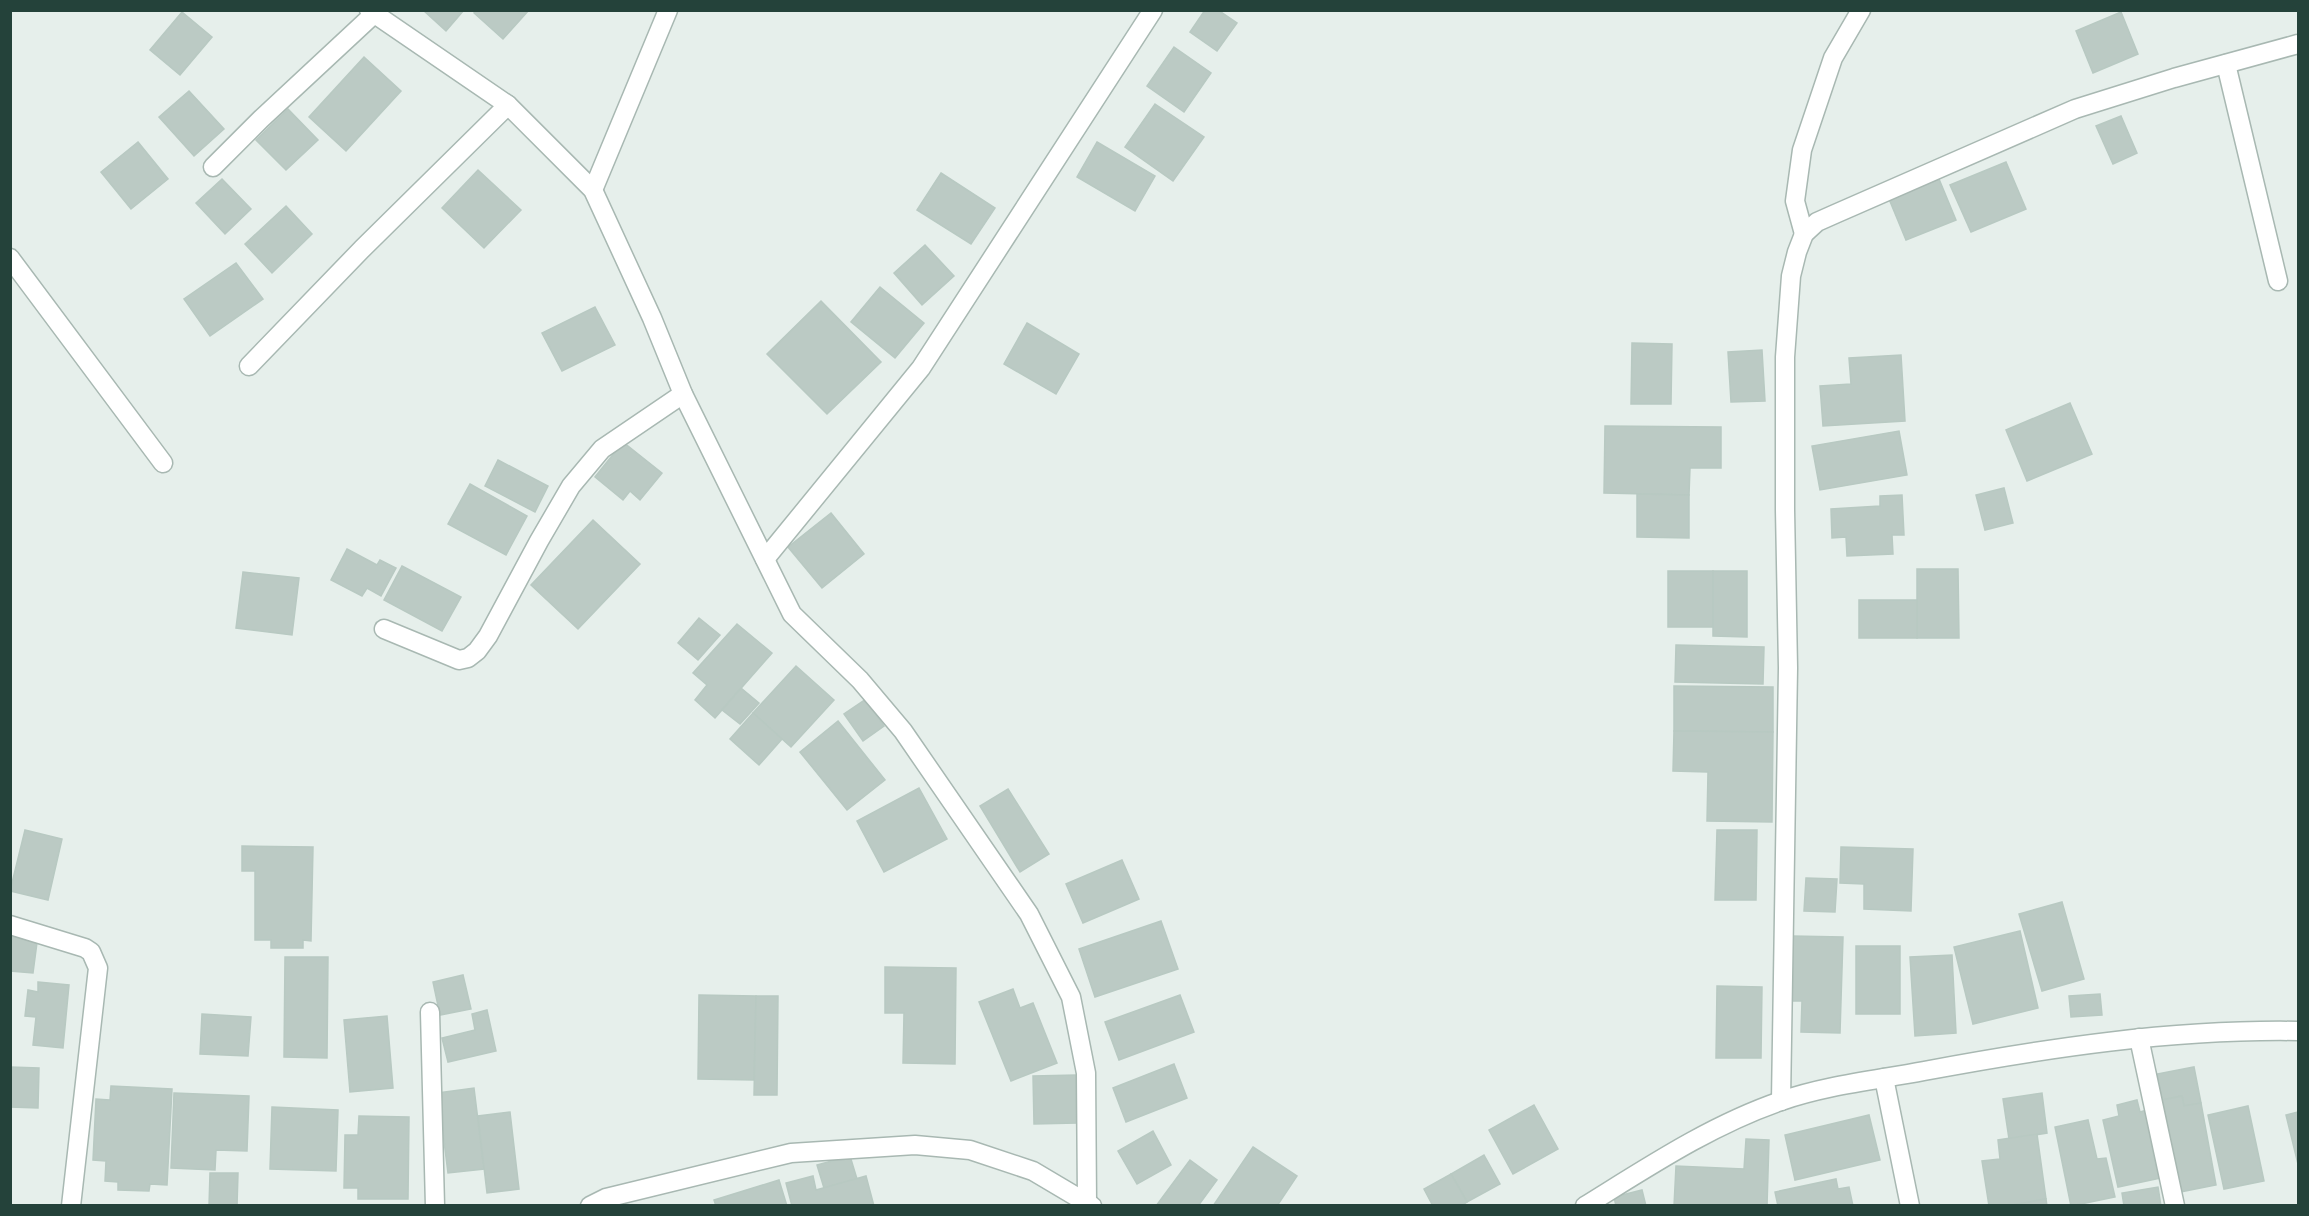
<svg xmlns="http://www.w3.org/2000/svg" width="2309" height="1216" viewBox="0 0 2309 1216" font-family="Quicksand,sans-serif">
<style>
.building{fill:#bbcac4;stroke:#b8c9c2;stroke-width:1.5}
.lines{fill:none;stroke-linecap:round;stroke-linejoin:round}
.minor-casing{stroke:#a8b8b2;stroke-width:21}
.minor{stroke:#fff;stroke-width:18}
</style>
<rect width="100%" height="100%" fill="#e6efeb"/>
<g class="building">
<polygon points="423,10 464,10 446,31"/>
<polygon points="476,10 529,10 503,39 474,13"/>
<polygon points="1205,10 1218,10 1237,23 1217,51 1190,32"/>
<polygon points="182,12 212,37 180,75 150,50"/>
<polygon points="2121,12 2138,54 2093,73 2076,31"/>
<polygon points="1174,47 1211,73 1184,112 1147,86"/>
<polygon points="364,57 401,91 346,151 309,117"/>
<polygon points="189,91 224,129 194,156 159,117"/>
<polygon points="1155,104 1204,137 1173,181 1125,147"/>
<polygon points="288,109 318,140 286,170 256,140"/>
<polygon points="2121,116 2137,153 2113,164 2096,126"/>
<polygon points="138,142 168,179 131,209 101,172"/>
<polygon points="1097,142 1155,176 1135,211 1077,177"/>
<polygon points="2006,162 2026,209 1971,232 1950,185"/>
<polygon points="478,170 521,210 484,248 442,208"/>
<polygon points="941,173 995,208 971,244 917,210"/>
<polygon points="222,179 251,209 225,234 196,203"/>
<polygon points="1939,179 1956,220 1906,240 1889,199"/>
<polygon points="286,206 312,234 272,273 245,244"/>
<polygon points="925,245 954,276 922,305 894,273"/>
<polygon points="236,263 263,299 210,336 184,299"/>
<polygon points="880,287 924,323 895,358 851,322"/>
<polygon points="821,301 881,362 827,414 767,354"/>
<polygon points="595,307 615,345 562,371 542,333"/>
<polygon points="1027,323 1079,354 1056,394 1004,364"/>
<polygon points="1632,343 1672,344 1671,404 1631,404"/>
<polygon points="1762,350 1765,401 1731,402 1728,352"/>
<polygon points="1901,355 1905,421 1823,426 1820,386 1851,384 1849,358"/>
<polygon points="2070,403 2092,454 2027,481 2006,430"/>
<polygon points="1605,426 1721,427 1721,468 1690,468 1689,495 1604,493"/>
<polygon points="1899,431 1907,475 1820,490 1812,446"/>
<polygon points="623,442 662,473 640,500 630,491 623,500 595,477"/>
<polygon points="498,460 548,486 535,512 485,486"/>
<polygon points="470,484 527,516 506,555 448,524"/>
<polygon points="2004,488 2013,523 1985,530 1976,495"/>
<polygon points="1637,494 1689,495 1689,538 1637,537"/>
<polygon points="1902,495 1904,535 1892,535 1893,554 1847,556 1846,537 1832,538 1831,509 1880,506 1880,496"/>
<polygon points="831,513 864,554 822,588 788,547"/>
<polygon points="593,520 640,564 578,629 531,585"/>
<polygon points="347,549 377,565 380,560 396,568 381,596 367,588 362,596 331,580"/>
<polygon points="402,566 461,597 442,631 384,600"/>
<polygon points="1917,569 1958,569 1959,638 1917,638"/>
<rect x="1668" y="571" width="45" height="56"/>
<polygon points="1713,571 1747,571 1747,637 1713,636"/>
<polygon points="243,572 299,578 292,635 236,628"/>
<rect x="1859" y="600" width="58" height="38"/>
<polygon points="699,618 720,635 698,660 678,643"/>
<polygon points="737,624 772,653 715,718 695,700 707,685 693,673"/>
<polygon points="1676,645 1764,647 1763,684 1675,682"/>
<polygon points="796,666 834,700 791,747 753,713"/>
<polygon points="1674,686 1773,687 1773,732 1674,731"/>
<polygon points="741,688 759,703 740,724 722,710"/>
<polygon points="866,699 884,726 863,741 844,714"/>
<polygon points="753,713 782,739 759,765 730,739"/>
<polygon points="838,721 885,780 847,810 800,752"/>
<polygon points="1674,731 1773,732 1772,822 1707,821 1708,772 1673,771"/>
<polygon points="919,788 947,839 884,872 857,821"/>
<polygon points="1008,789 1049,854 1020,872 980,806"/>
<polygon points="25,830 62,839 48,900 10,891"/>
<polygon points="1717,830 1757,830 1756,900 1715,900"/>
<polygon points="242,846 313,847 311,941 303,940 303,948 271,948 271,940 255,940 255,871 242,871"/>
<polygon points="1841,847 1913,849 1911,911 1864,909 1864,884 1840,883"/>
<polygon points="1122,860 1139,899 1083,923 1066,884"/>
<polygon points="1806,878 1837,879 1835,912 1804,911"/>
<polygon points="2062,902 2084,979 2042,991 2019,914"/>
<polygon points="1161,921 1178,969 1095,997 1079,949"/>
<polygon points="2020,931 2038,1008 1973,1024 1954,947"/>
<polygon points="10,932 38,935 33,973 10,971"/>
<polygon points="1792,936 1843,937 1840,1033 1801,1032 1802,1001 1791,1001"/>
<rect x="1856" y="946" width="44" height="68"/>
<polygon points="1952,955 1956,1033 1915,1036 1910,957"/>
<polygon points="285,957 328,957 327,1058 284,1057"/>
<polygon points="885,967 956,968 955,1064 903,1063 904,1013 885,1013"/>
<polygon points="463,975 471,1009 440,1015 433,982"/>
<polygon points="38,982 69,985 63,1048 33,1045 36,1017 25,1016 28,990 38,992"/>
<polygon points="1717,986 1762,987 1761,1058 1716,1058"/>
<polygon points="1013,989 1020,1008 1033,1003 1057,1063 1011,1081 979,1002"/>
<polygon points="2100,994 2102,1015 2071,1017 2069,996"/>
<polygon points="699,995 756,996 754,1080 698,1079"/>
<polygon points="1180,995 1194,1032 1119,1060 1105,1022"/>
<polygon points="756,996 778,996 777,1095 754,1095"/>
<polygon points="487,1010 496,1051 448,1062 442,1038 475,1030 472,1014"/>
<polygon points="202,1014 251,1017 248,1056 200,1054"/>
<polygon points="387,1016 393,1088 350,1092 344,1020"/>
<polygon points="1174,1064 1187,1098 1126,1122 1113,1088"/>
<polygon points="10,1067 39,1068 38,1108 10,1107"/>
<polygon points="2194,1067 2201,1103 2184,1106 2182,1096 2162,1100 2157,1074"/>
<polygon points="1076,1075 1077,1123 1034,1124 1033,1076"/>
<polygon points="111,1086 172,1089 167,1185 150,1184 149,1191 118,1190 118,1182 105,1181 106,1161 93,1160 96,1099 110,1100"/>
<polygon points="474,1088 484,1169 448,1173 438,1093"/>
<polygon points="174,1093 249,1096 247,1151 216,1150 215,1170 171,1168"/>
<polygon points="2042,1093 2047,1133 2009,1139 2003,1099"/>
<polygon points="2182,1096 2184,1106 2201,1103 2216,1185 2180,1192 2162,1100"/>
<polygon points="2137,1100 2140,1112 2147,1110 2161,1178 2118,1187 2103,1120 2119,1116 2117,1105"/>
<polygon points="1534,1105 1558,1149 1513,1174 1489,1130"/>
<polygon points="2248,1106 2264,1181 2224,1189 2208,1115"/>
<polygon points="272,1107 338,1110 336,1171 270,1169"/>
<polygon points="510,1112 519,1189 487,1193 478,1116"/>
<polygon points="2298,1112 2298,1164 2286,1115"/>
<polygon points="1869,1115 1880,1160 1795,1180 1785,1135"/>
<polygon points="359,1116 409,1117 408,1199 358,1199 358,1188 344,1188 345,1135 358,1135"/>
<polygon points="2088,1120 2097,1159 2106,1158 2115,1197 2071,1206 2055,1127"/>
<polygon points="1153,1131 1171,1165 1137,1184 1118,1151"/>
<polygon points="2037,1134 2046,1199 2007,1206 1989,1206 1982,1161 2000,1159 1998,1140"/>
<polygon points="1746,1139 1769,1140 1767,1206 1674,1206 1676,1166 1744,1169"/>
<polygon points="1253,1147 1297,1176 1277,1206 1213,1206"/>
<polygon points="1484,1155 1500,1184 1467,1202 1451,1174"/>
<polygon points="850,1156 857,1179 824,1188 817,1165"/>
<polygon points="1190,1160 1217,1180 1198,1206 1156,1206"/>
<polygon points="210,1173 238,1173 237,1206 209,1206"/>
<polygon points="1451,1174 1467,1202 1461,1206 1433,1206 1424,1189"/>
<polygon points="813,1176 816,1190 866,1176 874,1206 792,1206 786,1183"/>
<polygon points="1836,1179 1838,1189 1849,1187 1853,1206 1778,1206 1775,1192"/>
<polygon points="779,1180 787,1206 716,1206 714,1200"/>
<polygon points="2158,1187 2161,1206 2124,1206 2122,1193"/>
<polygon points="1642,1190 1646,1206 1616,1206 1614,1197"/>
<polygon points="2046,1199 2047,1206 2007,1206"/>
</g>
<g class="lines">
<defs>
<g id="minor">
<polyline points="369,10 508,105 593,190 652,318 683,394 792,614 860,680 903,731 1029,914 1071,997 1086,1073 1087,1203"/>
<polyline points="2226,64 2278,281"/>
<polyline points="213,167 261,119 375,13"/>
<polyline points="593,190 668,10"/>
<polyline points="1804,234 1795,201 1802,150 1833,58 1861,10"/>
<polyline points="10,258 163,463"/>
<polyline points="249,366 362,249 508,105"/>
<polyline points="765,559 921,368 1153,10"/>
<polyline points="384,629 459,660 468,658 477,651 488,636 539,541 571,486 602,449 683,394"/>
<polyline points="10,925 85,948 91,952 98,968 71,1206"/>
<polyline points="430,1012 435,1206"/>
<polyline points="2139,1038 2175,1206"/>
<polyline points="1884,1078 1910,1206"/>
<polyline points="1781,1101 1788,668 1785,510 1785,357 1791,276 1797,252 1804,234 1817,222 1835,214 2075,109 2174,78 2298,44"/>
<polyline points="590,1206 606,1198 791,1153 915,1145 970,1150 1033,1171 1092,1206"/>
<path d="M1585,1206C1648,1167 1711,1125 1781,1101C1827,1085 1877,1080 1924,1071C2047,1048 2173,1029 2298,1031"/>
</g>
</defs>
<use href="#minor" class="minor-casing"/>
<use href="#minor" class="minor"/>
</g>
<rect width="2309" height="1216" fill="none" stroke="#24423a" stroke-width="24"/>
</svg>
